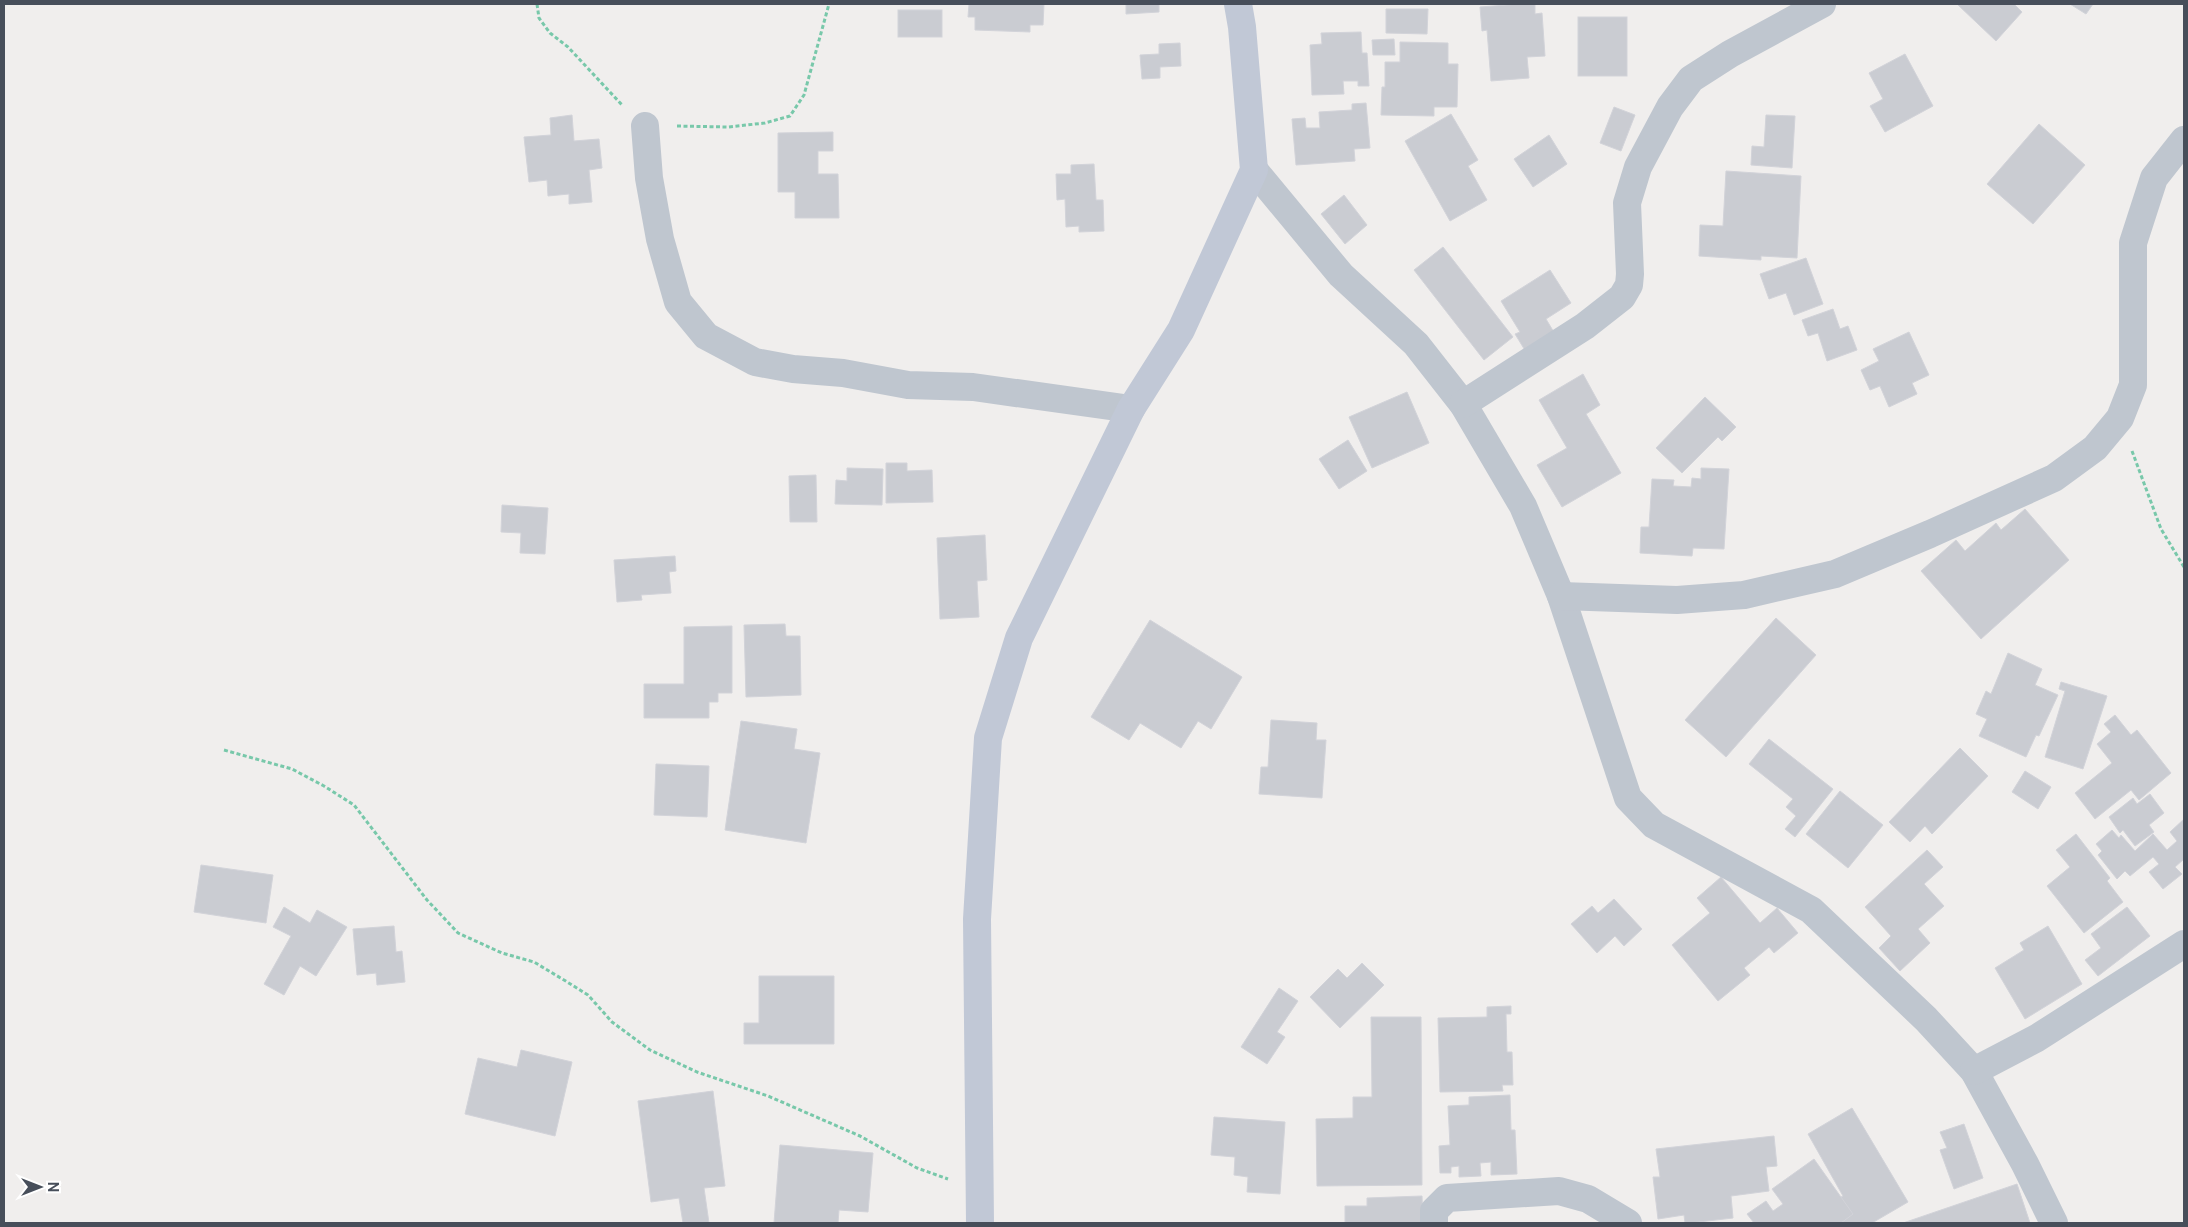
<svg xmlns="http://www.w3.org/2000/svg" width="2188" height="1227" viewBox="0 0 2188 1227" font-family="'Public Sans',sans-serif">
<style>
.building{fill:#caccd2;stroke:#d2d3d9}
.lines{fill:none;stroke-linecap:round;stroke-linejoin:round}
.path{stroke:#78c8aa;stroke-width:3;stroke-dasharray:4 2.5;stroke-linecap:butt}
.street{stroke:#bfc6cf;stroke-width:28}
.secondary{stroke:#c1c8d6;stroke-width:28}
</style>
<rect width="100%" height="100%" fill="#f0eeed"/>
<g class="building">
<polygon points="969,4 1044,4 1043,25 1030,25 1030,32 975,30 975,17 968,17"/>
<polygon points="1126,4 1159,4 1159,12 1126,14"/>
<polygon points="1520,4 1535,4 1535,14 1542,13 1545,56 1527,57 1529,78 1491,81 1487,30 1482,31 1480,7"/>
<polygon points="1957,4 2014,4 2022,12 1996,41"/>
<polygon points="2070,4 2093,4 2086,14"/>
<polygon points="1386,9 1428,9 1427,34 1386,33"/>
<rect x="898" y="10" width="44" height="27"/>
<rect x="1578" y="17" width="49" height="59"/>
<polygon points="1361,32 1362,53 1367,53 1369,86 1358,86 1358,81 1343,81 1344,94 1312,95 1310,45 1322,44 1321,33"/>
<polygon points="1394,39 1395,55 1373,55 1372,40"/>
<polygon points="1400,42 1448,43 1448,64 1458,64 1457,107 1434,107 1434,116 1381,115 1382,87 1385,87 1385,62 1400,62"/>
<polygon points="1180,43 1181,66 1160,67 1160,78 1142,79 1140,55 1159,54 1159,44"/>
<polygon points="1905,54 1933,106 1885,132 1870,106 1883,99 1869,73"/>
<polygon points="1366,103 1370,148 1354,149 1355,161 1296,165 1292,119 1305,118 1306,128 1320,128 1319,112 1352,110 1352,104"/>
<polygon points="1614,107 1635,115 1621,151 1600,143"/>
<polygon points="1451,114 1478,160 1468,166 1487,200 1450,221 1405,141"/>
<polygon points="572,115 574,141 599,139 602,168 589,170 592,202 569,204 569,194 548,196 547,180 529,182 524,137 551,135 550,118"/>
<polygon points="1766,115 1795,116 1792,168 1751,165 1752,146 1764,147"/>
<polygon points="2039,124 2085,165 2033,224 1987,184"/>
<polygon points="833,132 833,151 818,151 818,174 838,174 839,218 795,218 795,192 778,192 778,133"/>
<polygon points="1549,135 1567,164 1533,187 1514,159"/>
<polygon points="1094,164 1096,200 1103,200 1104,231 1079,232 1079,226 1066,227 1065,199 1057,200 1056,174 1071,174 1071,165"/>
<polygon points="1726,171 1801,176 1797,258 1761,256 1761,260 1699,256 1700,225 1723,226"/>
<polygon points="1344,195 1367,225 1345,244 1321,214"/>
<polygon points="1443,247 1513,337 1484,360 1414,270"/>
<polygon points="1806,258 1823,304 1794,315 1786,293 1769,299 1760,274"/>
<polygon points="1550,270 1571,303 1546,319 1555,334 1526,352 1515,334 1520,332 1501,301"/>
<polygon points="1833,309 1840,329 1848,326 1857,350 1827,361 1818,333 1808,336 1802,320"/>
<polygon points="1909,332 1929,375 1912,383 1917,394 1889,407 1880,386 1870,390 1861,370 1879,361 1873,349"/>
<polygon points="1583,374 1600,405 1586,414 1621,473 1562,507 1537,465 1567,448 1539,400"/>
<polygon points="1407,392 1429,443 1372,468 1349,417"/>
<polygon points="1705,397 1736,427 1722,441 1718,437 1682,473 1656,448"/>
<polygon points="1348,440 1367,471 1339,489 1319,459"/>
<polygon points="886,463 907,463 907,471 932,470 933,502 886,503"/>
<polygon points="847,468 883,469 882,505 835,504 836,480 847,481"/>
<polygon points="1701,468 1729,469 1724,549 1693,548 1692,556 1640,553 1641,527 1649,527 1652,479 1674,480 1673,486 1691,487 1692,478 1701,479"/>
<polygon points="816,475 817,522 790,522 789,476"/>
<polygon points="502,505 548,508 545,554 520,553 521,533 501,532"/>
<polygon points="2025,509 2069,560 1981,639 1921,571 1956,540 1965,551 1996,523 2001,530"/>
<polygon points="985,535 987,580 977,581 979,617 940,619 937,538"/>
<polygon points="675,556 676,571 669,572 671,593 641,595 642,600 617,602 614,560"/>
<polygon points="1776,618 1816,655 1726,757 1685,720"/>
<polygon points="1150,620 1242,677 1211,729 1198,721 1181,748 1140,723 1129,740 1091,717"/>
<polygon points="785,624 786,636 800,636 801,695 746,697 744,625"/>
<polygon points="732,626 732,693 718,693 718,702 709,702 709,718 644,718 644,684 684,684 684,627"/>
<polygon points="2008,653 2042,669 2035,685 2058,695 2039,736 2036,735 2026,757 1979,736 1987,719 1976,714 1986,691 1991,694"/>
<polygon points="2061,682 2107,696 2083,769 2045,757 2065,691 2059,689"/>
<polygon points="2115,715 2131,735 2137,730 2171,773 2139,800 2131,790 2095,819 2075,793 2112,763 2097,744 2111,732 2104,724"/>
<polygon points="1271,720 1317,723 1316,740 1326,740 1322,798 1259,794 1261,767 1268,767"/>
<polygon points="741,721 797,729 794,749 820,753 806,843 725,830"/>
<polygon points="1769,739 1833,789 1795,837 1785,829 1796,816 1786,807 1793,799 1749,764"/>
<polygon points="1960,748 1988,776 1932,834 1925,826 1910,842 1889,822"/>
<polygon points="656,764 709,766 707,817 654,815"/>
<polygon points="2025,771 2051,787 2038,809 2012,792"/>
<polygon points="1840,791 1883,825 1848,868 1806,834"/>
<polygon points="2150,794 2164,813 2149,825 2154,832 2135,846 2123,830 2120,833 2109,817 2133,798 2137,804"/>
<polygon points="2184,819 2184,859 2175,867 2182,874 2163,889 2149,872 2159,864 2153,857 2130,876 2125,871 2117,879 2098,855 2102,851 2096,844 2112,830 2119,838 2121,835 2135,851 2153,834 2167,850 2177,841 2170,832"/>
<polygon points="2076,834 2110,878 2107,881 2123,902 2084,933 2047,886 2070,867 2056,850"/>
<polygon points="1927,850 1943,867 1924,884 1944,906 1918,929 1930,943 1900,971 1879,948 1891,936 1865,907"/>
<polygon points="201,865 273,875 266,923 194,912"/>
<polygon points="1721,877 1760,923 1777,908 1798,933 1774,953 1769,947 1744,968 1750,975 1718,1001 1672,945 1710,913 1697,898"/>
<polygon points="1614,899 1642,929 1624,946 1615,936 1597,953 1571,924 1592,906 1598,913"/>
<polygon points="284,907 310,923 317,910 347,927 316,976 300,966 284,995 264,984 291,936 273,927"/>
<polygon points="2127,907 2150,936 2098,976 2085,960 2101,948 2091,934"/>
<polygon points="394,926 396,952 402,951 405,982 377,985 376,973 357,975 353,929"/>
<polygon points="2048,926 2082,984 2025,1019 1995,968 2024,950 2020,943"/>
<polygon points="1362,963 1384,985 1340,1028 1310,997 1338,969 1347,978"/>
<polygon points="759,976 834,976 834,1044 744,1044 744,1023 759,1023"/>
<polygon points="1279,988 1298,1001 1277,1032 1285,1037 1267,1064 1241,1047"/>
<polygon points="1511,1006 1511,1014 1506,1014 1507,1052 1512,1052 1513,1085 1502,1085 1503,1091 1440,1092 1438,1018 1487,1017 1487,1007"/>
<polygon points="1371,1017 1421,1017 1422,1185 1317,1186 1316,1119 1353,1118 1353,1097 1372,1097"/>
<polygon points="521,1050 572,1062 555,1136 465,1114 478,1058 517,1067"/>
<polygon points="713,1091 725,1186 704,1188 709,1223 683,1223 679,1198 651,1202 638,1101"/>
<polygon points="1510,1095 1511,1130 1515,1130 1517,1174 1491,1175 1491,1162 1480,1163 1481,1176 1459,1177 1459,1166 1451,1167 1451,1173 1440,1173 1439,1146 1450,1145 1448,1106 1469,1105 1469,1097"/>
<polygon points="1852,1108 1908,1202 1872,1223 1838,1223 1828,1204 1843,1196 1808,1134"/>
<polygon points="1214,1117 1285,1122 1280,1194 1247,1192 1248,1177 1234,1175 1235,1157 1211,1155"/>
<polygon points="1964,1124 1983,1178 1954,1189 1940,1150 1947,1148 1940,1132"/>
<polygon points="1774,1136 1777,1166 1766,1167 1769,1191 1731,1196 1733,1218 1690,1223 1685,1223 1684,1215 1658,1219 1653,1177 1660,1177 1656,1149"/>
<polygon points="780,1145 873,1153 868,1212 839,1210 838,1223 774,1223"/>
<polygon points="1814,1159 1853,1214 1841,1223 1754,1223 1747,1214 1766,1201 1773,1211 1783,1204 1772,1189"/>
<polygon points="2017,1184 2030,1223 1903,1223"/>
<polygon points="1422,1196 1423,1223 1345,1223 1345,1206 1367,1206 1367,1198"/>
</g>
<g class="lines">
<g class="path">
<polyline points="537,4 539,18 550,33 568,47 623,106"/>
<polyline points="677,126 728,127 765,123 790,116 804,95 829,4"/>
<polyline points="2132,451 2161,529 2184,567"/>
<polyline points="224,750 292,769 324,786 354,805 427,900 458,933 502,953 534,962 564,980 588,995 612,1022 650,1050 697,1072 768,1096 860,1136 917,1168 948,1179"/>
</g>
<g class="street">
<polyline points="645,126 649,178 660,239 678,302 706,336 755,362 793,369 843,373 908,385 973,387 1131,409"/>
<polyline points="1254,170 1341,275 1416,344 1463,404 1523,506 1561,596 1628,798 1654,825 1811,910 1926,1019 1974,1071 2025,1164 2054,1223"/>
<polyline points="1463,404 1585,326 1622,297 1629,285 1630,274 1627,203 1638,167 1670,107 1691,79 1730,54 1822,4"/>
<polyline points="1561,596 1677,600 1744,595 1835,574 1930,534 2054,478 2095,448 2120,418 2133,385 2133,243 2154,178 2184,140"/>
<polyline points="1974,1071 2037,1038 2184,944"/>
<polyline points="1434,1223 1434,1211 1447,1198 1559,1191 1588,1199 1628,1223"/>
</g>
<polyline class="secondary" points="980,1223 977,919 988,738 1019,638 1131,409 1181,330 1254,170 1242,27 1238,4"/>
</g>
<rect width="2188" height="1227" fill="none" stroke="#474e5a" stroke-width="10"/>
<g transform="translate(40 1187) rotate(90)" stroke="#ffffff" stroke-width="4" paint-order="stroke">
<path d="M0-4L9 19L0 12L-9 19Z" fill="#474e5a"/>
<text y="-8" font-size="14" font-weight="bold" text-anchor="middle" fill="#474e5a">N</text>
</g>
</svg>
